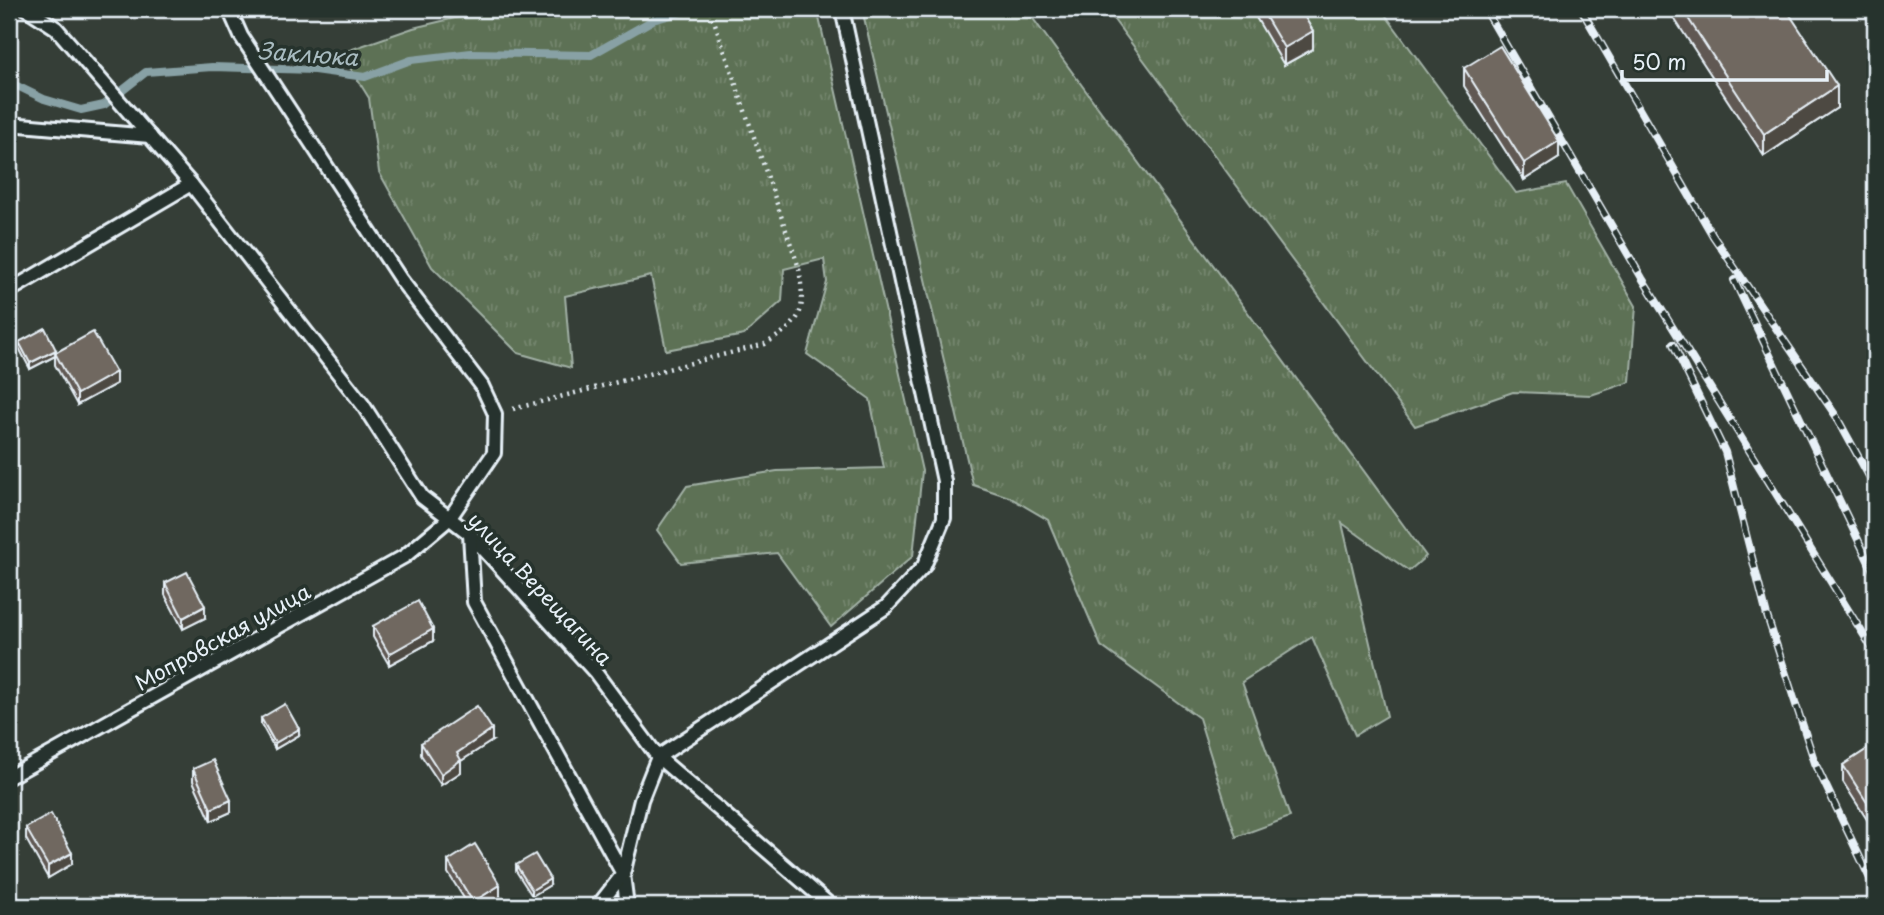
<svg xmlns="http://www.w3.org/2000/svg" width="1884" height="915" viewBox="0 0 1884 915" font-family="'Playpen Sans',sans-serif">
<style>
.grass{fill:url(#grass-tufts);stroke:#a2b1a6;stroke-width:2}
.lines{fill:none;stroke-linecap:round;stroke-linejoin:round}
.stream{stroke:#88a1a5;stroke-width:8}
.lane-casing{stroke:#e8f1f8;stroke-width:18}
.path{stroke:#e8f1f8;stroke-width:4.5;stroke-dasharray:2 5;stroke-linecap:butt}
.lane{stroke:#26332d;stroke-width:12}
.rail-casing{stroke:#e8f1f8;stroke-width:8}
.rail{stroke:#26332d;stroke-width:5;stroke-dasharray:16;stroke-linecap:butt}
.wall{fill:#605953;stroke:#e8f1f8;stroke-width:2}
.shaded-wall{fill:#4e4943;stroke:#e8f1f8;stroke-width:2}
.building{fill:#706860;stroke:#e8f1f8;stroke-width:2}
.labels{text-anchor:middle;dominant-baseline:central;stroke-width:7;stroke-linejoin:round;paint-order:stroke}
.street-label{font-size:21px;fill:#e8f1f8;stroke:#26332d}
.water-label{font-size:23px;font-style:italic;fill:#a8bbc0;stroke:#26332d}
</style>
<defs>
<pattern id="grass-tufts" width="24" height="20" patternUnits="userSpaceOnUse" patternTransform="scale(1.75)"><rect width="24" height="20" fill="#5d7155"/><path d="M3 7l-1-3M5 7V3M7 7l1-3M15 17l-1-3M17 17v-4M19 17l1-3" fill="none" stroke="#74866e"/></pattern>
</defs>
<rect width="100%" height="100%" fill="#353e37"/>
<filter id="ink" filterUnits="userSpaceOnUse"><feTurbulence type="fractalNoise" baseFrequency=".0143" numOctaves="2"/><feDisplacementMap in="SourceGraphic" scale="14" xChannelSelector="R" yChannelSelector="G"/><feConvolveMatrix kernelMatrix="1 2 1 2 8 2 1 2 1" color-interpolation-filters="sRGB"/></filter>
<g filter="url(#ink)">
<g class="grass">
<polygon points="457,9 817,9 922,471 913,556 831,627 777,553 681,563 657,530 687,486 777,471 884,468 870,399 807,354 827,282 824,259 784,269 782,301 744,335 666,350 651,276 565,296 571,368 518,353 432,267 379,172 369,98 341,53 413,28 459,17"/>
<polygon points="862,9 1026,9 1426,556 1409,571 1342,523 1387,716 1355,735 1312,637 1242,682 1290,817 1236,837 1199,718 1101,646 1048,520 1009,497 973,485"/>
<polygon points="1106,9 1381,9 1516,193 1566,184 1636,306 1630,382 1591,395 1513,392 1415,426"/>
</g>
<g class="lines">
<polyline class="stream" points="9,82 44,99 81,110 104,105 146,72 212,67 314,70 365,77 411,60 471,53 591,55 653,20 693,9"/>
<defs>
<g id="lane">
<polyline points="27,9 56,28 191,184 363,405 422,497 470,534 595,672 658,757 831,906"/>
<polyline points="9,124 150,136"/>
<polyline points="9,291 191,184"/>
<polyline points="470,534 474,602 623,874 627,906"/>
<polyline points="9,777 405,556 449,519 494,453 495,414 482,386 401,280 241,36 229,9"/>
<polyline points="598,906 623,874 641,800 658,757 886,607 924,566 944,518 944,481 842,9"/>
</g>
</defs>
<use href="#lane" class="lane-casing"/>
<path class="path" d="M513,409L765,344C805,320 805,312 799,268L710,9"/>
<use href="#lane" class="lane"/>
<defs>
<g id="rail">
<polyline points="1485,9 1642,278 1875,653"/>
<polyline points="1581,9 1713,236 1836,416 1875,487"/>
<polyline points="1734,280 1875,575"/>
<polyline points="1673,344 1725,452 1767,616 1815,763 1875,889"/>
</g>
</defs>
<use href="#rail" class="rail-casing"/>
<use href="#rail" class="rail"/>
</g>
<g class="wall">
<polygon points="1251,9 1300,9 1313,49 1284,65"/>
<polygon points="1668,9 1786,9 1837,108 1764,156"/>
<polygon points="1464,68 1559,158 1524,180 1464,86"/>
<polygon points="19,342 56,353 116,384 77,405 55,365 55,356 30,369 19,348"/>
<polygon points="165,583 205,618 183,629 165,595"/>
<polygon points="373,626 433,641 389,665 373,637"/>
<polygon points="261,718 299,735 275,749 261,724"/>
<polygon points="492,741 461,761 461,772 441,785 421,755 421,743"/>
<polygon points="1875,744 1875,832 1843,782 1843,765"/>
<polygon points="193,769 231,812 211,821 193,781"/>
<polygon points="26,828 72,864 48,878 26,839"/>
<polygon points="448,861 500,897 485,906 469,906 448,873"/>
<polygon points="516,865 550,885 532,896 516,871"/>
</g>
<g class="shaded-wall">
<polygon points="1604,9 1614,9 1604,15"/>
<polygon points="1313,31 1313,49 1284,65 1284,48"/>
<polygon points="1837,86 1837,108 1764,156 1764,134"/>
<polygon points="1559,141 1559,158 1524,180 1524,163"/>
<polygon points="56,350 55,356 30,369 30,363"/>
<polygon points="116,372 116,384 77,405 77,394"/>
<polygon points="13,440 13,452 9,454 9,443"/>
<polygon points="205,606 205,618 183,629 183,618"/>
<polygon points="433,629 433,641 389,665 389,654"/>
<polygon points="299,729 299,735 275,749 275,743"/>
<polygon points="492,729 492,741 461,761 461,772 441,785 441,774 457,753"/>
<polygon points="231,800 231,812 211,821 211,809"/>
<polygon points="72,853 72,864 48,878 48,866"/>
<polygon points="550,879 550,885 532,896 532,890"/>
<polygon points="500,885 500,897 485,906 473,906 473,902"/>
</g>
<g class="building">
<polygon points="1261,9 1300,9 1313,31 1284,48"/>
<polygon points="1682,9 1786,9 1837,86 1764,134"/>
<polygon points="1500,46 1559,141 1524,163 1464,68"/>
<polygon points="45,328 56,350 30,363 19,342"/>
<polygon points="93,332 116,372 77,394 55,353"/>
<polygon points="9,433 13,440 9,443"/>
<polygon points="187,572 205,606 183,618 165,583"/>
<polygon points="418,601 433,629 389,654 373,626"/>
<polygon points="285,704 299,729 275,743 261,718"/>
<polygon points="477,706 492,729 457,753 461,760 441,774 421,743"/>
<polygon points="1875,744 1875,815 1843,765"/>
<polygon points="213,760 231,800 211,809 193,769"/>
<polygon points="51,814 72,853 48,866 26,828"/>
<polygon points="475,844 500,885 473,902 448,861"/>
<polygon points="535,854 550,879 532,890 516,865"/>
</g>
</g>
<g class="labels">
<g class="street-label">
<text transform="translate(541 588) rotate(47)">улица Верещагина</text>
<text transform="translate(222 636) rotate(-29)">Мопровская улица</text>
</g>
<g class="water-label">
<text transform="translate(308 53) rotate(4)">Заклюка</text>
</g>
</g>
<rect width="1884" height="915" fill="none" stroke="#26332d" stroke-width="35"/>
<rect x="18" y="18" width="1849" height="880" fill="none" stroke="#e8f1f8" stroke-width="2.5" filter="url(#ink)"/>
<path d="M1622 70v10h205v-10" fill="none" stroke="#e8f1f8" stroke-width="3.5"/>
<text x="1632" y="70" font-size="21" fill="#e8f1f8" stroke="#26332d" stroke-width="5" paint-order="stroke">50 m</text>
</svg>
